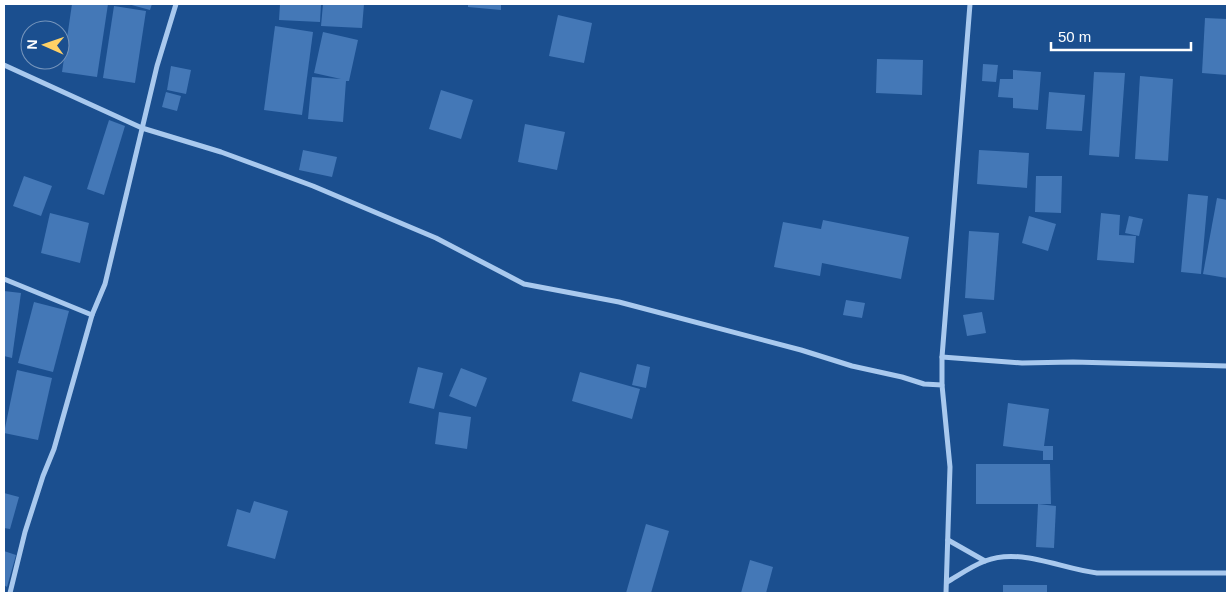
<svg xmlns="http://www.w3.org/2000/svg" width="1231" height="597" viewBox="0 0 1231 597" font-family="Helvetica,sans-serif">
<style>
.building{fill:#4478b7}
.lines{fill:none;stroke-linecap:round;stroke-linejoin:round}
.minor{stroke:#a9c9ee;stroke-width:5}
</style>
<rect width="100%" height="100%" fill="#1b4f8f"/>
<g class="building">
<polygon points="72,4 108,4 97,77 62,72"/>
<polygon points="128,4 152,4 150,10"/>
<polygon points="280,4 321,4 320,22 279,20"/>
<polygon points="323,4 364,4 362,28 321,26"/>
<polygon points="468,4 501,4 501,10 468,7"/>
<polygon points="114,6 146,11 135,83 103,78"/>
<polygon points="558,15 592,23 584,63 549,56"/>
<polygon points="1205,18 1227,19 1227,75 1202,73"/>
<polygon points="275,26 313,32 302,115 264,110"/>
<polygon points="323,32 358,40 349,81 346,81 343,122 308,119 312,77 341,79 314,73"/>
<polygon points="877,59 923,60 922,95 876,93"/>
<polygon points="983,64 998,65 996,82 982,81"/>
<polygon points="171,66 191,70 186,94 167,90"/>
<polygon points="1013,70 1041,72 1038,110 1013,108 1013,98 998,97 1000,79 1013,79"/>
<polygon points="1094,72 1125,73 1119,157 1089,155"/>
<polygon points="1140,76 1173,79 1168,161 1135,159"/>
<polygon points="441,90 473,100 461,139 429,129"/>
<polygon points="166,92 181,96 177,111 162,107"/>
<polygon points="1049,92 1085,95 1082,131 1046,129"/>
<polygon points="109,120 125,126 104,195 87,189"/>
<polygon points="525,124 565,132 557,170 518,162"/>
<polygon points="303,150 337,157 332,177 299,170"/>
<polygon points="979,150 1029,153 1027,188 977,184"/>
<polygon points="24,176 52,186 41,216 13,206"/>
<polygon points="1036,176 1062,176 1061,213 1035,212"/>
<polygon points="1188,194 1208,196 1201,274 1181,272"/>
<polygon points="1217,198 1227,200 1227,278 1203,274"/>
<polygon points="50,213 89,223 80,263 41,253"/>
<polygon points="1101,213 1120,215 1119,235 1136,236 1134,263 1097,260"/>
<polygon points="1029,216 1056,224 1048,251 1022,243"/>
<polygon points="1129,216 1143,219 1139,236 1125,233"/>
<polygon points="823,220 909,237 901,279 822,263 820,276 774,267 783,222 821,229"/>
<polygon points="969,231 999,233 994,300 965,298"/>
<polygon points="4,291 21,293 12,358 4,356"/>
<polygon points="846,300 865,303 862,318 843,315"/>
<polygon points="34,302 69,311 53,372 18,363"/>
<polygon points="982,312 986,333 967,336 963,315"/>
<polygon points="637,364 650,367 646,388 632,385"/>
<polygon points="418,367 443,373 434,409 409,403"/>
<polygon points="461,368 487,378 476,407 449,396"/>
<polygon points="17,370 52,378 38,440 4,433"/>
<polygon points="580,372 640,389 632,419 572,401"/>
<polygon points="1008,403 1049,409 1044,446 1053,446 1053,460 1043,460 1043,451 1003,446"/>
<polygon points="439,412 471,417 467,449 435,444"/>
<polygon points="976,464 1050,464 1051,504 976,504"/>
<polygon points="4,493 19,497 10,529 4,528"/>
<polygon points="254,501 288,511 275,559 227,546 237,509 250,513"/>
<polygon points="1038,504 1056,506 1054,548 1036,547"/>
<polygon points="646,524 669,531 651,593 626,593"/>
<polygon points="4,551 16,555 7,587 4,585"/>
<polygon points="750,560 773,567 766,593 741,593"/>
<rect x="1003" y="585" width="44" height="8"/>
</g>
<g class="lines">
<g class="minor">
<polyline points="4,65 142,128 221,152 313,186 436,238 524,284 619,302 801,350 852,366 902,377 924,384 942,385 950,467 946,593"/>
<polyline points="4,279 92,315"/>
<polyline points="942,357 1022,363 1073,362 1227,366"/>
<polyline points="942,385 942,357 970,4"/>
<polyline points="948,540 985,561"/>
<path d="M947,582C959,575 972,566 985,561C1020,547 1061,569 1097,573H1227"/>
<polyline points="10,593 25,532 43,476 54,449 92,315 105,284 157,66 176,4"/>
</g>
</g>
<rect width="1231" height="597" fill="none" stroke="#ffffff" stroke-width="10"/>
<g transform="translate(45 45) rotate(272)"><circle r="24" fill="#1b4f8f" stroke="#7695bc"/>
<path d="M0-4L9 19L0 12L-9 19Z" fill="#ffd166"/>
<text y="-8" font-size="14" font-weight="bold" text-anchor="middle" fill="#ffffff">N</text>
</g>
<path d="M1051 42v8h140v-8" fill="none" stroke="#ffffff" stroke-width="2.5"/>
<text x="1058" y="42" font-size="15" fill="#ffffff" stroke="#1b4f8f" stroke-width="4" paint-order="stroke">50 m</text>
</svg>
